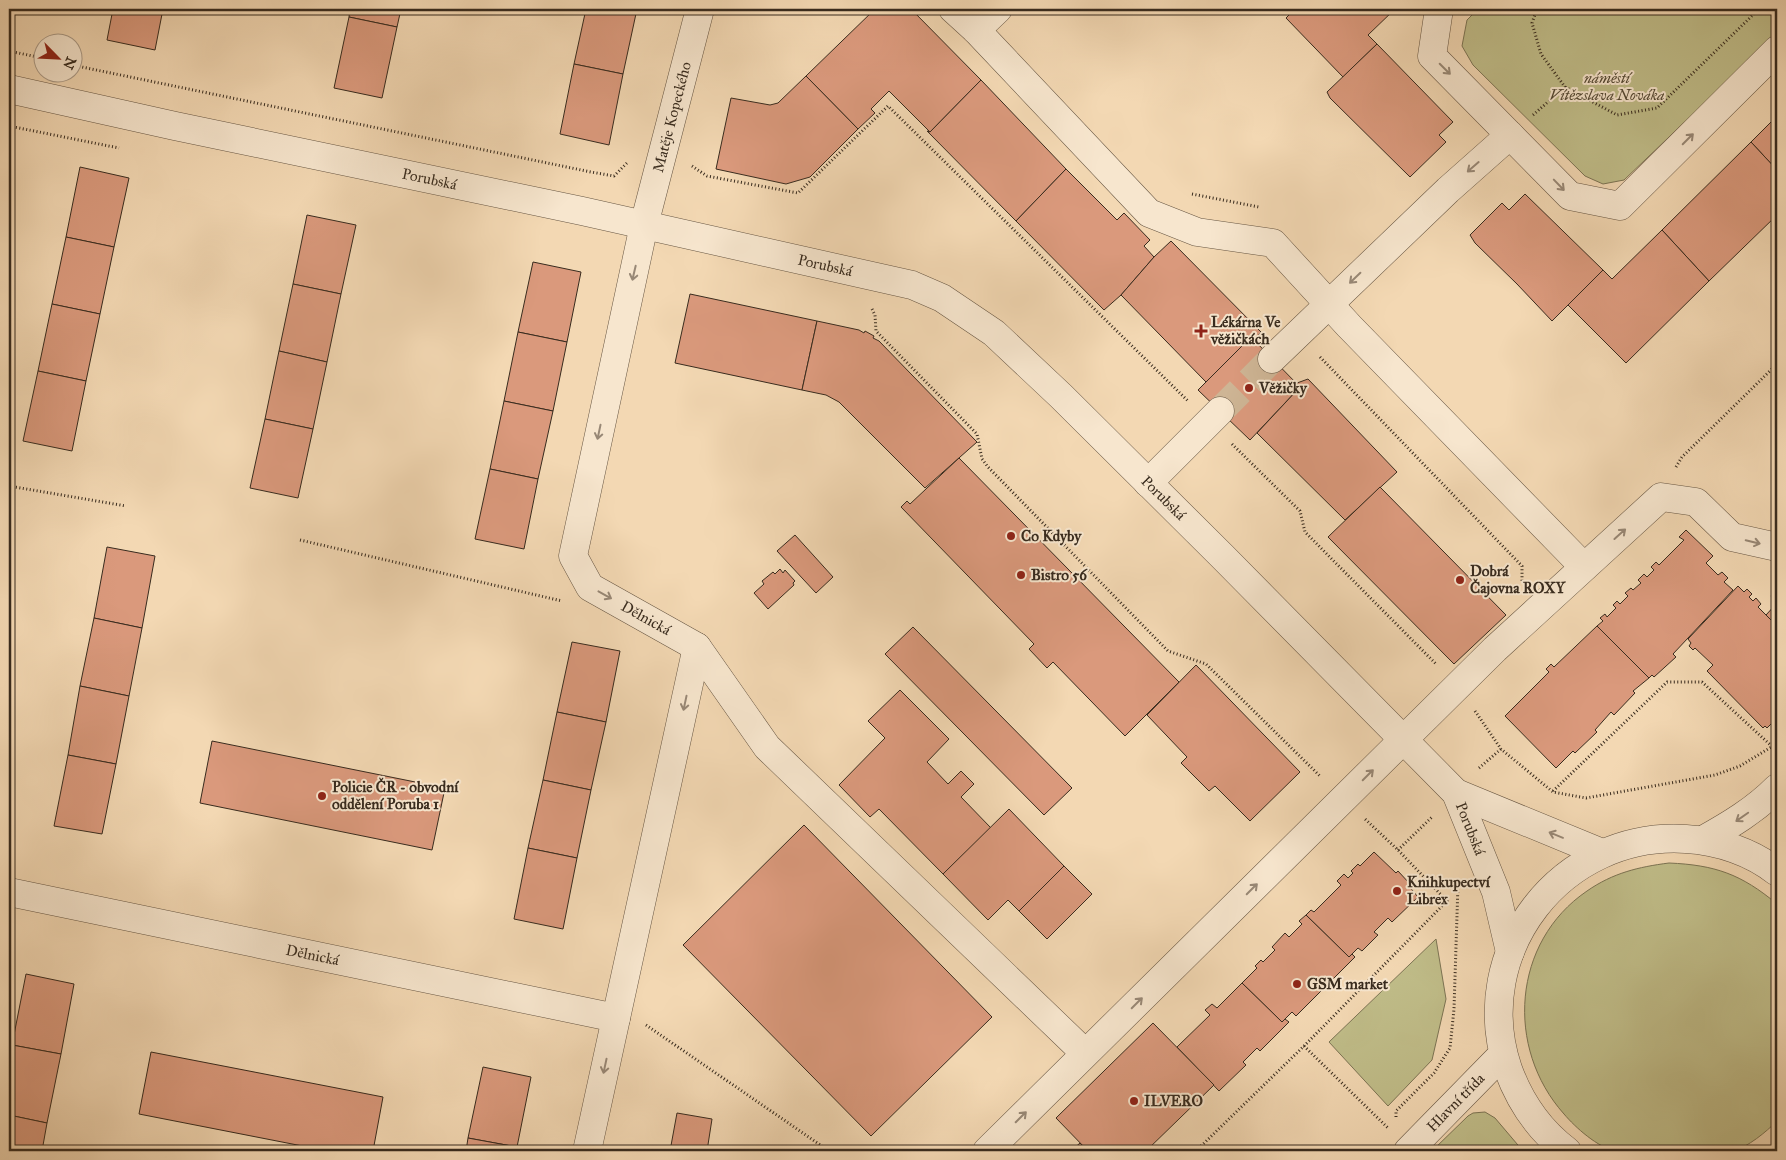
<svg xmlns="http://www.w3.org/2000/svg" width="1786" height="1160" viewBox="0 0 1786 1160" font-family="'IM FELL Great Primer',serif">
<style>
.green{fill:#c0bd89;stroke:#7c7454}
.building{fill:#da997c;stroke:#382b1e}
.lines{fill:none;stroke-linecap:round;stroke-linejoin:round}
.minor-tunnel{stroke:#ceb595;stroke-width:28;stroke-dasharray:28 14;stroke-linecap:butt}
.minor-casing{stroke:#675643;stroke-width:29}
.path{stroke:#382b1e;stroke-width:3;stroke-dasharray:1 2.5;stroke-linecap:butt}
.minor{stroke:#f7e6ce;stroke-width:28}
.oneway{stroke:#988876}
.poi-dot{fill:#8f2418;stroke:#f7e6ce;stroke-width:2}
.labels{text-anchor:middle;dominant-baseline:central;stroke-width:4;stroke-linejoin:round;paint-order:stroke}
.park-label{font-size:15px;font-style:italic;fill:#534833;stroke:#f7e6ce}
.street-label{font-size:15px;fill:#382b1e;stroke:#f7e6ce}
.poi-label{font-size:15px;font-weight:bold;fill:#382b1e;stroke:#f7e6ce;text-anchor:start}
</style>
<rect width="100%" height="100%" fill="#f3d8b3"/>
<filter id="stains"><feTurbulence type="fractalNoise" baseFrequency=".004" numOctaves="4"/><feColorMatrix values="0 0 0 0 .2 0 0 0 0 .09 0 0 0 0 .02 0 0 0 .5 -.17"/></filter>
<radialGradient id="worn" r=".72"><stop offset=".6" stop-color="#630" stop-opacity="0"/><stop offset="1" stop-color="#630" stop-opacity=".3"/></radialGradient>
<g class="green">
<polygon points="1478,9 1777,9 1777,34 1624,180 1603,184 1585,176 1473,65 1462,46 1467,20"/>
<path d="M1669,863C1715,865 1741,874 1777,904V1121C1766,1132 1748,1147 1733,1151C1721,1154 1690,1151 1676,1151C1663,1151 1649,1151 1635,1151C1629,1151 1621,1152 1616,1151C1598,1148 1575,1127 1564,1114C1505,1048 1512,942 1587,891C1613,873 1638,867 1669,863Z"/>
<polygon points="1436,939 1446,999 1432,1060 1388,1106 1329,1042"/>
<polygon points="1485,1112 1495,1118 1523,1151 1435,1151 1433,1150 1468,1116 1473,1113"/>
</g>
<g class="building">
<polygon points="113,9 163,9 155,50 107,40"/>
<polygon points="350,9 401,9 397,27 349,17"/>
<polygon points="586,9 637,9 623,74 574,64"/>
<polygon points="875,9 911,9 981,80 930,132 889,91 871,109 875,113 858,129 806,76"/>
<polygon points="1295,9 1395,9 1368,35 1377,44 1343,77 1286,18"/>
<polygon points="349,17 397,27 382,98 334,88"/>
<polygon points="1377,44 1453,122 1439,135 1446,142 1410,177 1330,98 1327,92"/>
<polygon points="574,64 623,74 609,145 560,134"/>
<polygon points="806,76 858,129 810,177 786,184 716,169 731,98 770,105 778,103"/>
<polygon points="981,80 1066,169 1016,221 927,131 930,132"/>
<polygon points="1777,116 1777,170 1751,142"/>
<polygon points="1751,142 1777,170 1777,215 1709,281 1662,230"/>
<polygon points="80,167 129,178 114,247 66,237"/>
<polygon points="1066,169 1117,220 1124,213 1150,240 1144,246 1154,257 1121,295 1104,310 1016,221"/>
<polygon points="1525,194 1603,270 1552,321 1517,284 1475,243 1470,235 1502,203 1509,210"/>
<polygon points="307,215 356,225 341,294 293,284"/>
<polygon points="1662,230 1709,281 1626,363 1568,305 1603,270 1612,279"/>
<polygon points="66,237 114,247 100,314 52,304"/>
<polygon points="1171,241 1261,332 1254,340 1251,337 1206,382 1121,295 1154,257"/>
<polygon points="533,262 581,272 567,342 518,332"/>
<polygon points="293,284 341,294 327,362 279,351"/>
<polygon points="690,294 817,321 802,390 675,363"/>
<polygon points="52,304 100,314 86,381 38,371"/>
<polygon points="817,321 859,330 864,333 865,331 874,336 873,338 879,341 977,442 925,488 839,402 826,395 802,390"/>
<polygon points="518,332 567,342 553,411 504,401"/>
<polygon points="1251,337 1300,387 1250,440 1198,390"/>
<polygon points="279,351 327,362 313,429 265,419"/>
<polygon points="38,371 86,381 72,451 23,441"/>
<polygon points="1308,379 1397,472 1345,520 1257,433 1300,387 1297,383"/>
<polygon points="504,401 553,411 538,479 490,469"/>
<polygon points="265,419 313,429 298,498 250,488"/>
<polygon points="959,458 1179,682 1125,736 1053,662 1047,668 1029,649 1034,644 901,507 907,501 910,504"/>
<polygon points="490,469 538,479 524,549 475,539"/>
<polygon points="1380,487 1506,615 1454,664 1328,537"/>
<polygon points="1686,530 1713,556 1706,563 1718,575 1722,572 1728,578 1724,582 1733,590 1673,654 1676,657 1654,677 1652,675 1649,678 1597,626 1603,621 1600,618 1605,614 1607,617 1616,608 1613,605 1617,601 1620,604 1628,596 1625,593 1631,588 1633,590 1641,583 1638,580 1644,574 1647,577 1654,570 1651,567 1656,562 1659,565 1684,540 1679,537"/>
<polygon points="795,535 833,577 816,593 777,551"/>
<polygon points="107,547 155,556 142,628 94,618"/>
<polygon points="780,569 783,573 785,570 795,581 793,583 794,585 768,609 754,593 764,584 762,581 773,572 775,574"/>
<polygon points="1738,586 1744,592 1747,589 1752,594 1749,597 1753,601 1756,598 1761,604 1758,607 1777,626 1777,718 1767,728 1765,726 1763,728 1707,671 1713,665 1695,648 1693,650 1689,646 1691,643 1688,639"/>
<polygon points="1777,589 1777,603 1771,596"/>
<polygon points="1777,603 1777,626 1766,615"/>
<polygon points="94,618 142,628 129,696 80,686"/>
<polygon points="1597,626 1649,678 1633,691 1635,693 1614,715 1611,712 1595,730 1597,732 1575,753 1573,751 1556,768 1505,716 1549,672 1546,669 1551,664 1554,667"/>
<polygon points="913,627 1072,788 1044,815 885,654"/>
<polygon points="572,642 620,651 606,722 557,712"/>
<polygon points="1196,665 1300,772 1250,821 1215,786 1209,791 1181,763 1187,757 1147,715"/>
<polygon points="80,686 129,696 116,764 68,755"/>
<polygon points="900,690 949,739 927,762 948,784 961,771 974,784 961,797 991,828 943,874 879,809 870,817 839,785 885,738 868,721"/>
<polygon points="557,712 606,722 591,790 543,780"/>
<polygon points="212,741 445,788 432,850 200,803"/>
<polygon points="68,755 116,764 102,834 54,826"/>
<polygon points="543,780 591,790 577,858 528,848"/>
<polygon points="1009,809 1064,866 1019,911 1008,900 988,920 943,874"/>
<polygon points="804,825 992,1017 871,1136 683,945"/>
<polygon points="528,848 577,858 563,929 514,919"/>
<polygon points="1374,852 1396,873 1398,871 1410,884 1408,885 1418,897 1392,922 1388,918 1374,932 1378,935 1362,951 1358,948 1349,957 1306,915 1311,910 1314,912 1341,885 1337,881 1344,874 1348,878 1353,873 1351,871 1358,864 1360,866"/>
<polygon points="1064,866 1092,894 1047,939 1019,911"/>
<polygon points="1306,915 1349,957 1352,954 1355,957 1296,1016 1292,1012 1282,1022 1242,983 1257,968 1255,966 1261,960 1263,962 1275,950 1272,947 1285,933 1289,937 1302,924 1299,921"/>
<polygon points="26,974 74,984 61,1054 12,1045"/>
<polygon points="1242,983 1282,1022 1285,1019 1289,1022 1260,1051 1257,1048 1243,1062 1246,1065 1219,1091 1177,1047 1210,1015 1205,1010 1212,1004 1217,1008"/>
<polygon points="1153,1023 1214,1085 1146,1151 1088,1151 1056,1118"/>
<polygon points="12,1045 61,1054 47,1123 9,1115 9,1062"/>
<polygon points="151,1052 383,1097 373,1151 328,1151 139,1114"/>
<polygon points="483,1067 531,1077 517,1147 468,1138"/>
<polygon points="677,1113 712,1119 707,1151 670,1151"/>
<polygon points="9,1115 47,1123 42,1151 9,1151"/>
<polygon points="468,1138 517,1147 516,1151 466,1151"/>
<polygon points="1080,1143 1088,1151 1071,1151"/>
</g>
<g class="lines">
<polyline class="minor-tunnel" points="1220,411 1272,359"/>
<defs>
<g id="minor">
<polyline points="953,9 976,30 1149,213 1197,232 1273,243 1349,326 1584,567"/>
<polyline points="1439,9 1432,56 1570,196 1620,206 1777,50"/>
<polyline points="976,30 998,9"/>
<path id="s1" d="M9,89L175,126L582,211L912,285L942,298L994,333L1061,396L1222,556L1456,793L1496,892L1510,952"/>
<polyline points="1272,359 1448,190 1510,135"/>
<polyline points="1148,483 1220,411"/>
<polyline points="697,647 767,747 1085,1053"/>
<polyline points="1456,793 1602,853"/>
<path d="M1703,840C1730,825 1755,810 1777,788"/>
<path id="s2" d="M9,892L616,1018"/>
<path id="s3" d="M587,1151L697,647L590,587L573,556L644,225L700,9"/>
<polyline points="987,1151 1495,649 1661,497 1696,502 1732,537 1777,547"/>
<path id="s4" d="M1408,1151L1503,1054"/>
<path d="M1567,1151C1539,1130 1520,1102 1508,1069C1468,951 1562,831 1686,839C1719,841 1752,852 1777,872"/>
</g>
</defs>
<use href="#minor" class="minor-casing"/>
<g class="path">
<polyline points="9,51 42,58"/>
<polyline points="72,65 591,172 614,176 627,163"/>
<polyline points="1565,87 1617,115 1657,108 1759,9"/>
<polyline points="1533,115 1565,87 1541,54 1532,23 1537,9"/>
<polyline points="9,126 119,148"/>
<polyline points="692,166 707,176 798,193 888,106 1188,401"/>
<polyline points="1192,194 1259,207"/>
<polyline points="872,309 875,315 876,331 977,434 982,459 988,467 1168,651 1206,664 1321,777"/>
<polyline points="1320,357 1522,566 1522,581"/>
<polyline points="1232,444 1300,511 1305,532 1436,664"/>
<polyline points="1676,467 1682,457 1777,364"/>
<polyline points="9,486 126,506"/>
<polyline points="300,540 562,601"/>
<polyline points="1475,711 1501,749 1553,792 1586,798 1715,775 1740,766 1773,746 1777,741"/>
<polyline points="1479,768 1501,749"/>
<polyline points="1553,791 1667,682 1702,682 1777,751"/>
<polyline points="1398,850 1432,817"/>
<polyline points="646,1025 829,1151"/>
<polyline points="1304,1046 1388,1128"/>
<polyline points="1396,1117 1396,1111 1434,1073 1450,1048 1454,1009 1458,884"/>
<polyline points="1196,1151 1304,1046 1447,901 1398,850 1365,819"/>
</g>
<use href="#minor" class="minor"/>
</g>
<defs><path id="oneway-shaft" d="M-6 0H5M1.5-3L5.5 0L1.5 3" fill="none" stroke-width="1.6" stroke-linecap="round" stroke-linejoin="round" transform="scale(1.25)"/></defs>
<g class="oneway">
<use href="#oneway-shaft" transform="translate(1445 69) rotate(45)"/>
<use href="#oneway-shaft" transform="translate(1688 139) rotate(-45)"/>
<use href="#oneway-shaft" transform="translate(1473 167) rotate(139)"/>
<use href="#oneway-shaft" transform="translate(1559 185) rotate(46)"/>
<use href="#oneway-shaft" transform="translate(634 273) rotate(103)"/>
<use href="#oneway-shaft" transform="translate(1355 278) rotate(136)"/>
<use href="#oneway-shaft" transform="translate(599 432) rotate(102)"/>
<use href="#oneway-shaft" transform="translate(1620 534) rotate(-42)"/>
<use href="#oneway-shaft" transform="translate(1753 542) rotate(13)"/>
<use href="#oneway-shaft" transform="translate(605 595) rotate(29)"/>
<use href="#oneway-shaft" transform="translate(685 703) rotate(102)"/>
<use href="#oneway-shaft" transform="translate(1368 775) rotate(-45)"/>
<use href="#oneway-shaft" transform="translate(1742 817) rotate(145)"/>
<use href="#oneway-shaft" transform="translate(1556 835) rotate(-158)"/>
<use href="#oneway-shaft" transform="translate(1252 889) rotate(-45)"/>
<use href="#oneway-shaft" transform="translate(1137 1003) rotate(-45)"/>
<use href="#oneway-shaft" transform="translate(605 1066) rotate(102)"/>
<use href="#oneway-shaft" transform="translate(1021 1117) rotate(-45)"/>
</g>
<g class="poi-dot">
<path d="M1198.5 323.5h5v5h5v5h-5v5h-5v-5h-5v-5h5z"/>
<circle cx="1249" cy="388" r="5"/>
<circle cx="1011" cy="536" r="5"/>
<circle cx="1021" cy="575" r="5"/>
<circle cx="1460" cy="580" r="5"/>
<circle cx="322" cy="796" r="5"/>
<circle cx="1397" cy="891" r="5"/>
<circle cx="1297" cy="984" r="5"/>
<circle cx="1134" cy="1101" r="5"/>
</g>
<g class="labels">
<g class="park-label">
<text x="1607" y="78">náměstí<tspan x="1607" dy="17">Vítězslava Nováka</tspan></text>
</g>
<g class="street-label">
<text stroke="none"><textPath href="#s3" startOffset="1124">Matěje Kopeckého</textPath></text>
<text stroke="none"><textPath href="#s1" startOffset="430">Porubská</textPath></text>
<text stroke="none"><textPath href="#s1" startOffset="835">Porubská</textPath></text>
<text stroke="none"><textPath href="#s1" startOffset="1256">Porubská</textPath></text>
<text transform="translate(646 618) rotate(29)">Dělnická</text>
<text stroke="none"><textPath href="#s1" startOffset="1710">Porubská</textPath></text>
<text stroke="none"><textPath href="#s2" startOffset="310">Dělnická</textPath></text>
<text stroke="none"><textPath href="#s4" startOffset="68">Hlavní třída</textPath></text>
</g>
<g class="poi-label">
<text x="1211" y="322">Lékárna Ve<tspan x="1211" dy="17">věžičkách</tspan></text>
<text x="1259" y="388">Věžičky</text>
<text x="1021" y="536">Co Kdyby</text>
<text x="1470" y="571">Dobrá<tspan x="1470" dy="17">Čajovna ROXY</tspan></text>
<text x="1031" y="575">Bistro 56</text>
<text x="332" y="787">Policie ČR - obvodní<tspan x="332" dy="17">oddělení Poruba 1</tspan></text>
<text x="1407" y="882">Knihkupectví<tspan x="1407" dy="17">Librex</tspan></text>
<text x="1307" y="984">GSM market</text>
<text x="1144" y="1101">ILVERO</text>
</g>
</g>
<rect width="1786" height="1160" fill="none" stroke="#f3d8b3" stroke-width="30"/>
<rect x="10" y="10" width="1766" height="1140" fill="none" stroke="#382b1e" stroke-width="2.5"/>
<rect x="15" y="15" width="1756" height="1130" fill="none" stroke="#382b1e"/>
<g transform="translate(58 58) rotate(114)"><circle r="24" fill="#f7e6ce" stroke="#ab9b88"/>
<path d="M0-4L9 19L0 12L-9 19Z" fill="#8f2418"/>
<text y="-8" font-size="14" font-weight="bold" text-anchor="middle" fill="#382b1e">N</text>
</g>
<rect width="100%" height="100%" filter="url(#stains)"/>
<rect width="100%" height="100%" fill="url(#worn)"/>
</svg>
